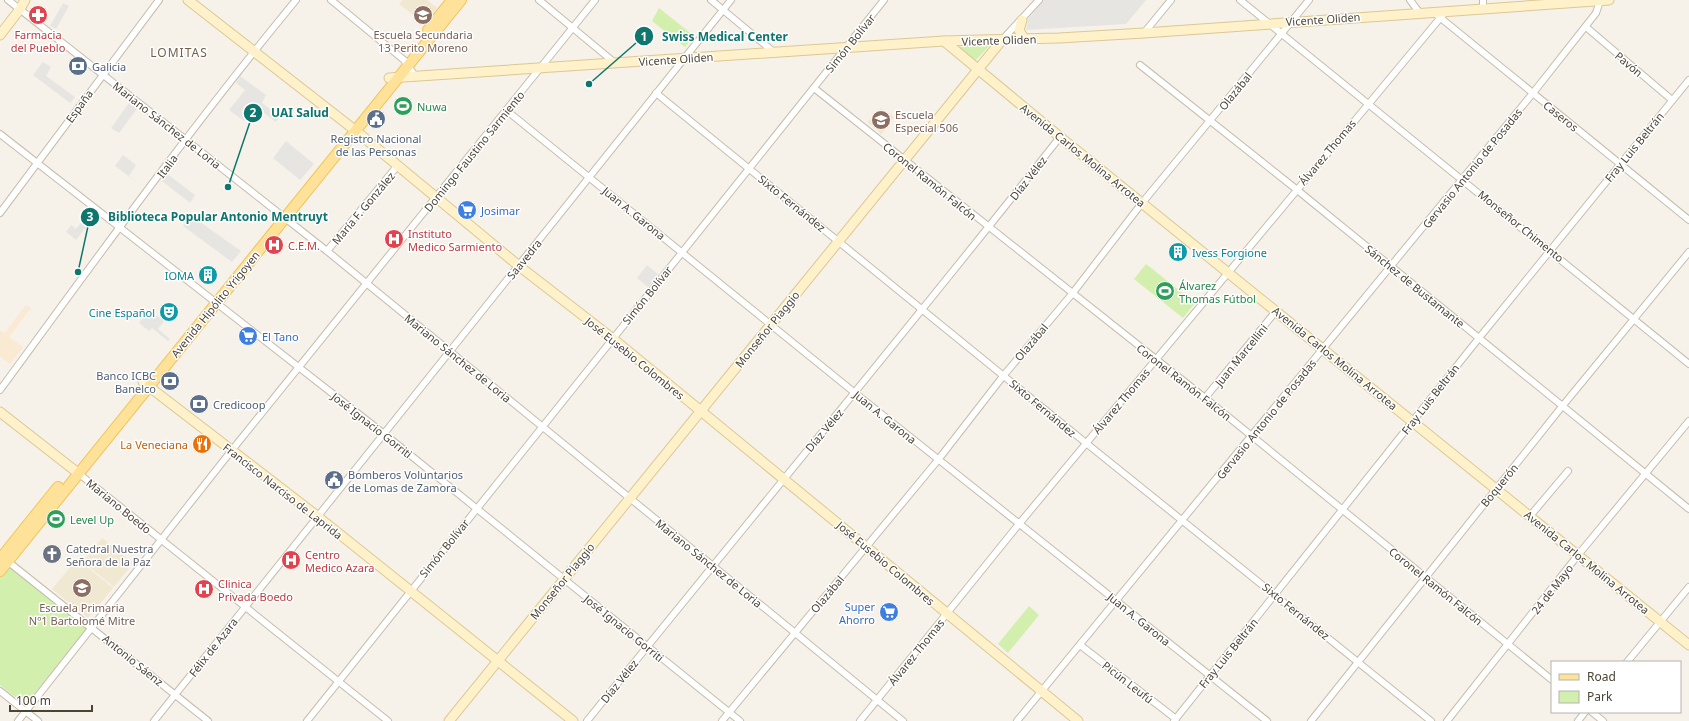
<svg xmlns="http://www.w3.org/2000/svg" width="1689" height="721" viewBox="0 0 1689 721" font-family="'Noto Sans',sans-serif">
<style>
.commercial{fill:#fae9d3}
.education{fill:#f1e8d2}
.green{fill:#d2efae}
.parking{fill:#e7e5e1}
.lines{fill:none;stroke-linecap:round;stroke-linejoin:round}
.street-casing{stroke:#c6bdad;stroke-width:8}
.secondary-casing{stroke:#dbc894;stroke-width:11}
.primary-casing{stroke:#f1c45c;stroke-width:12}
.street{stroke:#fff;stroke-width:6}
.secondary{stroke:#fff2ca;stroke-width:9}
.primary{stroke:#ffe299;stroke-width:10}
.labels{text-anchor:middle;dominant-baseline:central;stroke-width:3;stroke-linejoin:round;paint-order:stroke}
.street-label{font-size:11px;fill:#4b4336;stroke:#fff}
.health-label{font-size:11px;fill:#be3a42;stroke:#fff;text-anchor:start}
.education-label{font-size:11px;fill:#785e54;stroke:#fff}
.service-label{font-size:11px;fill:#4e5e75;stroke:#fff;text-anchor:start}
.leisure-label{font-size:11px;fill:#27864d;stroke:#fff;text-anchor:start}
.shop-label{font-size:11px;fill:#366cbe;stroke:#fff;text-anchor:start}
.culture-label{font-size:11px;fill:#0d838f;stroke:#fff;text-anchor:end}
.food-label{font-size:11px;fill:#c56008;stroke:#fff;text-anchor:end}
.worship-label{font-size:11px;fill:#5b616d;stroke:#fff;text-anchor:start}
.neighbourhood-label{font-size:12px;letter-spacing:1px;fill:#6f614c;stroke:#fff}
.leader{fill:none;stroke:#0f766e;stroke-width:1.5}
.callout-dot{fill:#0f766e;stroke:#fff;stroke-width:1.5}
.mark-label{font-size:12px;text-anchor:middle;font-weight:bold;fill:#fff}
.callout-label{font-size:12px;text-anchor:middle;font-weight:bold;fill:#0f766e;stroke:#fff;stroke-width:3;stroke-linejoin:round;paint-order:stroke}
</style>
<rect width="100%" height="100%" fill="#f6f2e9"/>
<polygon class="commercial" points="26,305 31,308 9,337 23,347 10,364 0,356 0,331 5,333"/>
<g class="education">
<polygon points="402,0 427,0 437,8 425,24 399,4"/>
<polygon points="881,108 894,117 881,135 877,129 867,122"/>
<polygon points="102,538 133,563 114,587 83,562"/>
<polygon points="77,559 113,588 88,618 52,589"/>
</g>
<g class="green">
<polygon points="659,8 694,36 685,47 652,21"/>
<polygon points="991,44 975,61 959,47"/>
<polygon points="1146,264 1195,303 1183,318 1134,279"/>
<polygon points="9,566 87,628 25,705 0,685 0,576"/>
<polygon points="1029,606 1039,615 1008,653 998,644"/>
</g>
<g class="parking">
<polygon points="1044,0 1146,0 1126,24 1026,30 1028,19"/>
<polygon points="63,3 69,6 56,29 50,26"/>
<polygon points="43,62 51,67 46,76 75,97 70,103 33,75"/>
<polygon points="240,76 266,95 262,103 280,116 276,122 256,107 244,121 229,110 245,90 236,83"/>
<polygon points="129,103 137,109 119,133 111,128"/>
<polygon points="286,141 314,164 300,180 273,158"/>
<polygon points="123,155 136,165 129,176 143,187 115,166"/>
<polygon points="167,174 195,195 190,203 162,181"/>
<polygon points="88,214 93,218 76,240 66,232 71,225 76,229"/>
<polygon points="190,215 241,251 232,262 183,226"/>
<polygon points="647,265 658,274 648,287 637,278"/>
<polygon points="149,310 164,321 158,329 170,339 168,341 152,328 149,331 139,323"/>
</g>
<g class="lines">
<defs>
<g id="street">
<polyline points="8,0 327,251 903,721"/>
<polyline points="331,0 404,60 415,76"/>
<polyline points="539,0 615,63"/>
<polyline points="711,0 775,53"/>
<polyline points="1240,0 1689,364"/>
<polyline points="1410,0 1419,12"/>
<polyline points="1483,0 1483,8"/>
<polyline points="1437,15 1689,220"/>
<polyline points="1586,27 1672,100"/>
<polyline points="1144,33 1171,0"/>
<polyline points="1002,40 1039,0"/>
<polyline points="1140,65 1296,189 1689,509"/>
<polyline points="814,88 1205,398 1552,680"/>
<polyline points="656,93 1086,443 1431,721"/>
<polyline points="506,110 855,393 1267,721"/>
<polyline points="0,134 383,433 740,721"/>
<polyline points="0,213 159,0"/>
<polyline points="327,251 398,165"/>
<path d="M0,390C96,259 192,126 296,0"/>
<polyline points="1205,398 1276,311"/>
<polyline points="78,473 388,721"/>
<polyline points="1530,516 1568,471"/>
<polyline points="6,560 208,721"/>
<polyline points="1080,645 1176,719"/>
<polyline points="1627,662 1689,587"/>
<polyline points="0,691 38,721"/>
<polyline points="1592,712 1603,721"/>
<polyline points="18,721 232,450 595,0"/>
<polyline points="154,721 731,0"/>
<polyline points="307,721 884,0"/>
<path d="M587,721C744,526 905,334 1060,137"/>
<polyline points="722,721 938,460 1004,375 1072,294 1142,203 1309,0"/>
<polyline points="860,721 1019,524 1446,11"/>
<polyline points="1017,721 1533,93 1596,13 1600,1"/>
<polyline points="1174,721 1479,338 1689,80"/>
<polyline points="1311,721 1560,409 1689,252"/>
<polyline points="1447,721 1578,555 1689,421"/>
<polyline points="1578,721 1585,712"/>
</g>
<g id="secondary">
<polyline points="188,0 356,131 519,266 612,338 1078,721"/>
<polyline points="1022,20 1019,30 1024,39"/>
<polyline points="0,35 20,9 25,0"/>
<polyline points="944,41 1060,137 1689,645"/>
<polyline points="389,78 944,41 1059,38 1144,33 1609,0"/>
<polyline points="143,382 317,516 573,721"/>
<polyline points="0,412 78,473"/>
<polyline points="449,721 1002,40"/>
</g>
<g id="primary">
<polyline points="428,30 452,0"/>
<polyline points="0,559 58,487"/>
<polyline points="0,571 461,0"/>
</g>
</defs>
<use href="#street" class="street-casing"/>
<use href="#secondary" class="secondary-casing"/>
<use href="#primary" class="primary-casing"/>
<use href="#street" class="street"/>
<use href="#secondary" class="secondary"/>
<use href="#primary" class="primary"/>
</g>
<defs>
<symbol id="pharmacy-disc" viewBox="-11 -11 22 22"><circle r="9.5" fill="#e0444e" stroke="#fff"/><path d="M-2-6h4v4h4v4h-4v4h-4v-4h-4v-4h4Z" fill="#fff"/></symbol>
<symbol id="school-disc" viewBox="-11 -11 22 22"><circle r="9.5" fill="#8d6e63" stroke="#fff"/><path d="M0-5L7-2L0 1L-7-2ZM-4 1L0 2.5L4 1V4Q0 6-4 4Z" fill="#fff"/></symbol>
<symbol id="bank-disc" viewBox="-11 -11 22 22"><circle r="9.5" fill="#5c6f8a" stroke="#fff"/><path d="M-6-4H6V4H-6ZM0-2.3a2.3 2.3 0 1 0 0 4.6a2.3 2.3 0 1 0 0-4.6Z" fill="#fff"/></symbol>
<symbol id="stadium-disc" viewBox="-11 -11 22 22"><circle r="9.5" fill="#2e9e5b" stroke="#fff"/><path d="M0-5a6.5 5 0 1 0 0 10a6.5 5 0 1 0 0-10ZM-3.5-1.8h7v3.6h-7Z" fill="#fff"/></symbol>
<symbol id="civic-disc" viewBox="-11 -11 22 22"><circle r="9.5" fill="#5c6f8a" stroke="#fff"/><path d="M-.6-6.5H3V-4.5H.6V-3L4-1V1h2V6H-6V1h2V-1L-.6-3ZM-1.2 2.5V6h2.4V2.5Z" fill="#fff"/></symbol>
<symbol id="supermarket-disc" viewBox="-11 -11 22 22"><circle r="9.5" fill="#3f7fe0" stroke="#fff"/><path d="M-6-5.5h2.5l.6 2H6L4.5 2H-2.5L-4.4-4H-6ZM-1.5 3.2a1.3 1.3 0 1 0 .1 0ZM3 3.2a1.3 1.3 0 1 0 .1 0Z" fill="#fff"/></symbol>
<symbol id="hospital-disc" viewBox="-11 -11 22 22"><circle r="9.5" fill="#e0444e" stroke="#fff"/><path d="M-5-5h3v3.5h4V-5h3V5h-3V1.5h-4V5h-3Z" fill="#fff"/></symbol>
<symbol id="building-disc" viewBox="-11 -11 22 22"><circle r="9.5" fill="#0f9aa8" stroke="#fff"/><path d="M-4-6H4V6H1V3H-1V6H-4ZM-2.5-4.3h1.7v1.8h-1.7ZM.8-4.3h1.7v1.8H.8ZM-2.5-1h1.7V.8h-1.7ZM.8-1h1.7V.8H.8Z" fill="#fff"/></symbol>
<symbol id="theatre-disc" viewBox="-11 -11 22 22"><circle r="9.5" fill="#0f9aa8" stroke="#fff"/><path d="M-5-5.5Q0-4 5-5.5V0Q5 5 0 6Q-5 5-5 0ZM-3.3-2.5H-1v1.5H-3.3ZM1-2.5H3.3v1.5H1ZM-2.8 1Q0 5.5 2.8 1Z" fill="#fff"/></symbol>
<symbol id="restaurant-disc" viewBox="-11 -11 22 22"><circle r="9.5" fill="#e8710a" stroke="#fff"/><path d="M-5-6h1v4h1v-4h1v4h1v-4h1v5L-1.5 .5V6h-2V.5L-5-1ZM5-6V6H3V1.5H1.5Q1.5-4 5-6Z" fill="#fff"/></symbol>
<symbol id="church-disc" viewBox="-11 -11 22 22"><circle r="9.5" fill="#6b7280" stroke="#fff"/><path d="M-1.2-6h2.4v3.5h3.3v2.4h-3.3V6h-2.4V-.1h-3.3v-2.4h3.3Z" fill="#fff"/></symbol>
</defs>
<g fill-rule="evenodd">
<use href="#pharmacy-disc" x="27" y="4" width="22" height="22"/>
<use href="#school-disc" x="412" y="4" width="22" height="22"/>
<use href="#bank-disc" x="67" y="55" width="22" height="22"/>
<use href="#stadium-disc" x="392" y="95" width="22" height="22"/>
<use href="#civic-disc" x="365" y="108" width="22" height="22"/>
<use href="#school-disc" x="870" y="109" width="22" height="22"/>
<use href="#supermarket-disc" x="456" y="199" width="22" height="22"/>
<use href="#hospital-disc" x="383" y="228" width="22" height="22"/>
<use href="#hospital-disc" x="263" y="234" width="22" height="22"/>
<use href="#building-disc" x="1167" y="241" width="22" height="22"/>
<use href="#building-disc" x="197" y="264" width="22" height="22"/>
<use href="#stadium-disc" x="1154" y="280" width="22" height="22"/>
<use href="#theatre-disc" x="158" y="301" width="22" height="22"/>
<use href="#supermarket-disc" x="237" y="325" width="22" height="22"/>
<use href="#bank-disc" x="159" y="370" width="22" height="22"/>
<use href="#bank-disc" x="188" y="393" width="22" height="22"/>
<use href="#restaurant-disc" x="191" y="433" width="22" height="22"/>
<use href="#civic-disc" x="323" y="469" width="22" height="22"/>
<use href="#stadium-disc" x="45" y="508" width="22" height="22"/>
<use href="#church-disc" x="41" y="543" width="22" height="22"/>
<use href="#hospital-disc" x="280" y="549" width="22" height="22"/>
<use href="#school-disc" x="71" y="577" width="22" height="22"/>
<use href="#hospital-disc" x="193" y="578" width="22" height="22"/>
<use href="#supermarket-disc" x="878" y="601" width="22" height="22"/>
</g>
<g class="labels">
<g class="street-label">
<text transform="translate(1323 19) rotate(-4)">Vicente Oliden</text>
<text transform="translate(999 40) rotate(-2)">Vicente Oliden</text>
<text transform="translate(850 43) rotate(-51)">Simón Bolívar</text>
<text transform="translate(676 59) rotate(-4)">Vicente Oliden</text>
<text transform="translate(1629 64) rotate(40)">Pavón</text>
<text transform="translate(1235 91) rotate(-51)">Olazábal</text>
<text transform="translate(79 106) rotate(-54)">España</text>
<text transform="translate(1561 116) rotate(39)">Caseros</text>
<text transform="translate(167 125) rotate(38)">Mariano Sánchez de Loria</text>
<text transform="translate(1634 147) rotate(-51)">Fray Luis Beltrán</text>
<text transform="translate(474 151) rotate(-51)">Domingo Faustino Sarmiento</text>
<text transform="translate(1327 152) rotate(-50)">Álvarez Thomas</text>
<text transform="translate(1083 155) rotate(39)">Avenida Carlos Molina Arrotea</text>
<text transform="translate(167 166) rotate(-53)">Italia</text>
<text transform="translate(1472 168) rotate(-51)">Gervasio Antonio de Posadas</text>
<text transform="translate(1028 178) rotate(-52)">Díaz Vélez</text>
<text transform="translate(930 181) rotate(39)">Coronel Ramón Falcón</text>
<text transform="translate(792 203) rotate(39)">Sixto Fernández</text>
<text transform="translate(363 208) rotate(-50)">María F. González</text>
<text transform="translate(634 213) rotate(39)">Juan A. Garona</text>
<text transform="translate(1521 226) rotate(39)">Monseñor Chimento</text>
<text transform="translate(524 259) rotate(-51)">Saavedra</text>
<text transform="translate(1415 286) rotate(39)">Sánchez de Bustamante</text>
<text transform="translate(647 295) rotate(-51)">Simón Bolívar</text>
<text transform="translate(215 304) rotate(-51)">Avenida Hipólito Yrigoyen</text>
<text transform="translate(767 329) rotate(-51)">Monseñor Piaggio</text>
<text transform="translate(1031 342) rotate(-50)">Olazábal</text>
<text transform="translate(1241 355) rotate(-51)">Juan Marcellini</text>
<text transform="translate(458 358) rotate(39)">Mariano Sánchez de Loria</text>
<text transform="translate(635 358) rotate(39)">José Eusebio Colombres</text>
<text transform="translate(1335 358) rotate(39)">Avenida Carlos Molina Arrotea</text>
<text transform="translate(1184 382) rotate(38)">Coronel Ramón Falcón</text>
<text transform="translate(1430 399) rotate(-52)">Fray Luis Beltrán</text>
<text transform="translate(1121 401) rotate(-50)">Álvarez Thomas</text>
<text transform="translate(1043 408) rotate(40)">Sixto Fernández</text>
<text transform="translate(885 417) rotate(39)">Juan A. Garona</text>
<text transform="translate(1266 419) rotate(-51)">Gervasio Antonio de Posadas</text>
<text transform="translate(372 425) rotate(38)">José Ignacio Gorriti</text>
<text transform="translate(824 430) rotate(-50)">Díaz Vélez</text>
<text transform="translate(1499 485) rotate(-51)">Boquerón</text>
<text transform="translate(283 491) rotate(38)">Francisco Narciso de Laprida</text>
<text transform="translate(119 506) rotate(39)">Mariano Boedo</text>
<text transform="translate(444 548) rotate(-51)">Simón Bolívar</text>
<text transform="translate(1587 562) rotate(39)">Avenida Carlos Molina Arrotea</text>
<text transform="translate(709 563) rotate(39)">Mariano Sánchez de Loria</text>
<text transform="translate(886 563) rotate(40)">José Eusebio Colombres</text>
<text transform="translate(562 581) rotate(-51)">Monseñor Piaggio</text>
<text transform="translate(1436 586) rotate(39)">Coronel Ramón Falcón</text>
<text transform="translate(1552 589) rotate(-52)">24 de Mayo</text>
<text transform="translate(827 594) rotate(-50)">Olazábal</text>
<text transform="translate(1296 611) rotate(39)">Sixto Fernández</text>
<text transform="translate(1139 619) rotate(39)">Juan A. Garona</text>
<text transform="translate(624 628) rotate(39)">José Ignacio Gorriti</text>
<text transform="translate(213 647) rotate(-52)">Félix de Azara</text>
<text transform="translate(916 652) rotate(-51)">Álvarez Thomas</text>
<text transform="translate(1228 653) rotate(-51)">Fray Luis Beltrán</text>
<text transform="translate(133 660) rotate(39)">Antonio Sáenz</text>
<text transform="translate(619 681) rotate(-51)">Díaz Vélez</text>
<text transform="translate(1128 682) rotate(38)">Picún Leufú</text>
</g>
<g class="health-label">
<text x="38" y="34" text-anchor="middle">Farmacia<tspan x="38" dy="13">del Pueblo</tspan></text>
<text x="408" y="233">Instituto<tspan x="408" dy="13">Medico Sarmiento</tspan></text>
<text x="288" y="245">C.E.M.</text>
<text x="305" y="554">Centro<tspan x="305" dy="13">Medico Azara</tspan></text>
<text x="218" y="583">Clinica<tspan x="218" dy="13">Privada Boedo</tspan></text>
</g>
<g class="education-label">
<text x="423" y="34">Escuela Secundaria<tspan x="423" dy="13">13 Perito Moreno</tspan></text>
<text x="895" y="114" text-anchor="start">Escuela<tspan x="895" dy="13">Especial 506</tspan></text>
<text x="82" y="607">Escuela Primaria<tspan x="82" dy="13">Nº1 Bartolomé Mitre</tspan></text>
</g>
<g class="service-label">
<text x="92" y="66">Galicia</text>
<text x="376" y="138" text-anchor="middle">Registro Nacional<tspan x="376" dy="13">de las Personas</tspan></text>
<text x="156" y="375" text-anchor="end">Banco ICBC<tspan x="156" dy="13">Banelco</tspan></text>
<text x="213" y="404">Credicoop</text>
<text x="348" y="474">Bomberos Voluntarios<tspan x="348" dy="13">de Lomas de Zamora</tspan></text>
</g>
<g class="leisure-label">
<text x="417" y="106">Nuwa</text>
<text x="1179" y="285">Álvarez<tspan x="1179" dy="13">Thomas Fútbol</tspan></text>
<text x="70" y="519">Level Up</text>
</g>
<g class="shop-label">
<text x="481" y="210">Josimar</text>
<text x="262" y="336">El Tano</text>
<text x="875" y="606" text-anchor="end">Super<tspan x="875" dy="13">Ahorro</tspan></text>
</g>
<g class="culture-label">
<text x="1192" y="252" text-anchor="start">Ivess Forgione</text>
<text x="194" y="275">IOMA</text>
<text x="155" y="312">Cine Español</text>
</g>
<g class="food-label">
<text x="188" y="444">La Veneciana</text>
</g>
<g class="worship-label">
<text x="66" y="548">Catedral Nuestra<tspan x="66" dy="13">Señora de la Paz</tspan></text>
</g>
<g class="neighbourhood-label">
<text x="179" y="52">LOMITAS</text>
</g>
</g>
<path class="leader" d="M589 84L644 36M228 187L253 113M78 272L90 217"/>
<g class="callout-dot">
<circle cx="589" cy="84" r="4"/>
<circle cx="228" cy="187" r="4"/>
<circle cx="78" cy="272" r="4"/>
<circle cx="644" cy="36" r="10"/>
<circle cx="253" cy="113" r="10"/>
<circle cx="90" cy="217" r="10"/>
</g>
<g class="mark-label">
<text x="644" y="41">1</text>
<text x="253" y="117">2</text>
<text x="90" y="221">3</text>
</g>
<g class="callout-label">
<text x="725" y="41">Swiss Medical Center</text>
<text x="300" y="117">UAI Salud</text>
<text x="218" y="221">Biblioteca Popular Antonio Mentruyt</text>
</g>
<rect x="1551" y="661" width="130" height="52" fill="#ffffff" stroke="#b7b4af"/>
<rect x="1559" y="674" width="20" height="6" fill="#ffe299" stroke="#b7b4af"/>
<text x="1587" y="681" font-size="12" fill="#4b4336">Road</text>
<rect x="1559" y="691" width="20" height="12" fill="#d2efae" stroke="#b7b4af"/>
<text x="1587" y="701" font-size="12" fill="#4b4336">Park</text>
<path d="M10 705v6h82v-6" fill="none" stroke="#4b4336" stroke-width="2"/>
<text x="16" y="705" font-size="12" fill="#4b4336" stroke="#ffffff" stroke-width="3" paint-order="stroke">100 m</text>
</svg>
